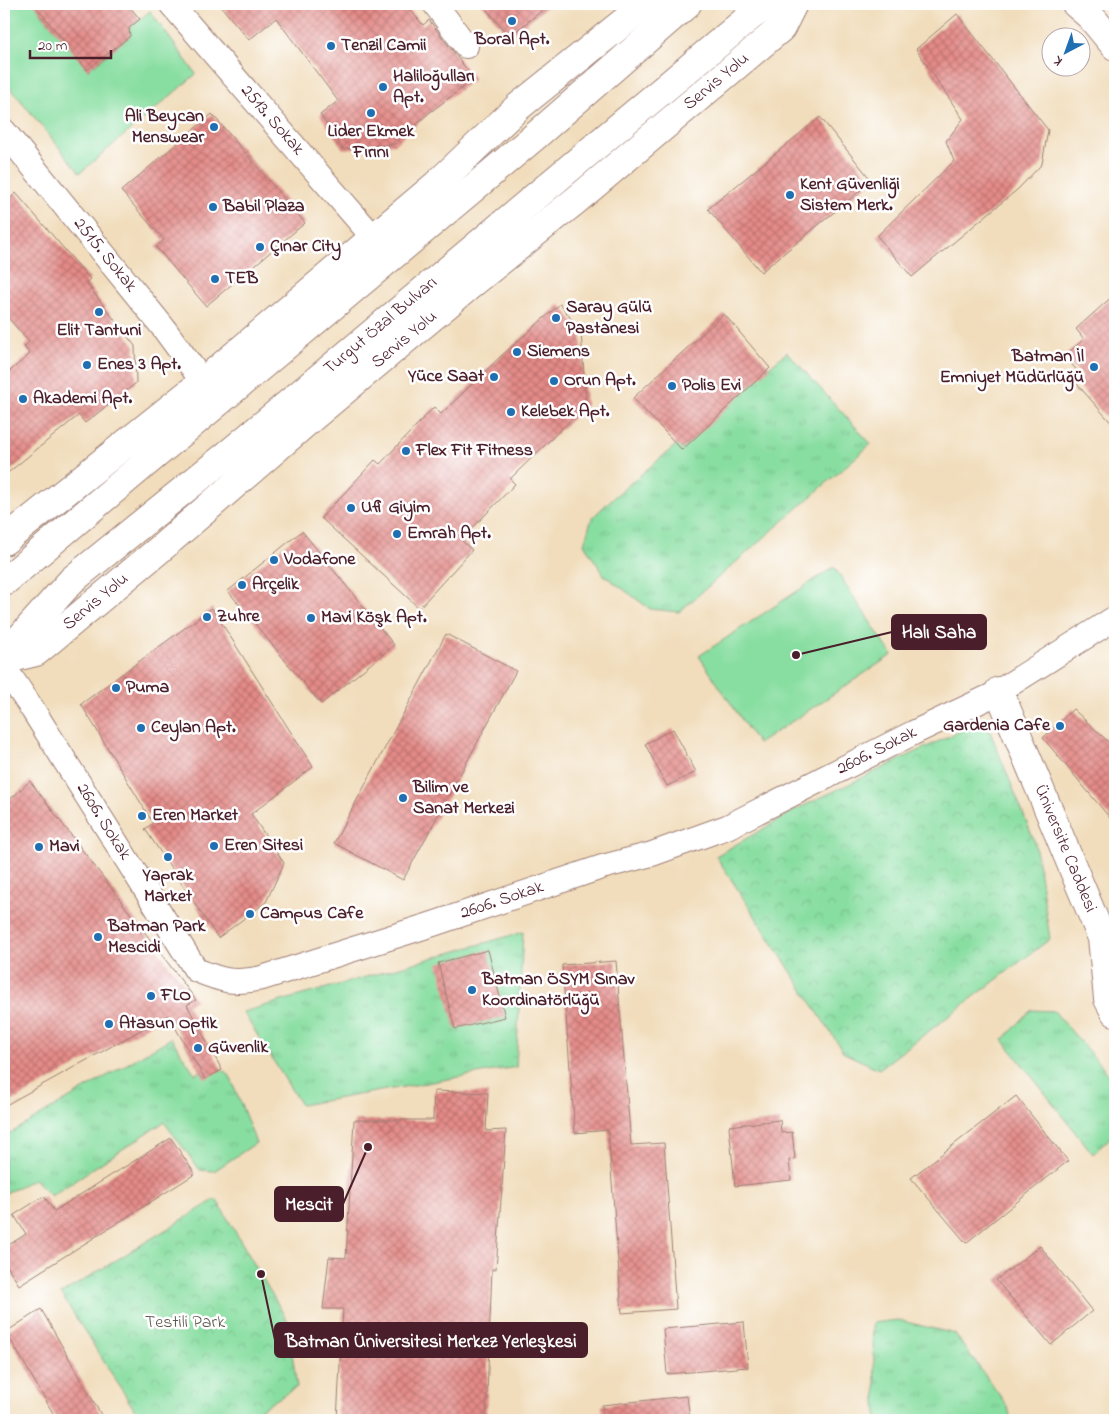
<svg xmlns="http://www.w3.org/2000/svg" width="1119" height="1424" viewBox="0 0 1119 1424" font-family="'Indie Flower',sans-serif">
<style>
.grass{fill:url(#grass-tufts);stroke:#697e66}
.park{fill:url(#park-crowns);stroke:#697e66}
.garden{fill:#88dea1;stroke:#697e66}
.building{fill:url(#building-cross-hatch)}
.lines{fill:none;stroke-linecap:round;stroke-linejoin:round}
.minor-casing{stroke:#9e7e74;stroke-width:26}
.tertiary-casing{stroke:#9e7e74;stroke-width:30}
.primary-casing{stroke:#9e7e74;stroke-width:30}
.minor{stroke:#fff;stroke-width:24}
.tertiary{stroke:#fff;stroke-width:28}
.primary{stroke:#fff;stroke-width:28}
.poi-dot{fill:#1f6fb2;stroke:#fff;stroke-width:2}
.labels{text-anchor:middle;dominant-baseline:central;stroke-width:5;stroke-linejoin:round;paint-order:stroke}
.poi-label{font-size:18px;font-weight:bold;fill:#4a1f2b;stroke:#fff;text-anchor:start}
.street-label{font-size:18px;fill:#4a1f2b;stroke:#fff}
.park-label{font-size:18px;fill:#5d584e;stroke:#fff}
.leader{fill:none;stroke:#4a1f2b;stroke-width:2}
.callout-dot{fill:#4a1f2b;stroke:#fff;stroke-width:2}
.callout{fill:#4a1f2b;stroke:#4a1f2b;stroke-width:2}
.callout-label{font-size:19px;text-anchor:middle;font-weight:bold;fill:#fff}
</style>
<defs>
<pattern id="grass-tufts" width="24" height="20" patternUnits="userSpaceOnUse" patternTransform="scale(1.25)"><rect width="24" height="20" fill="#88dea1"/><path d="M3 7l-1-3M5 7V3M7 7l1-3M15 17l-1-3M17 17v-4M19 17l1-3" fill="none" stroke="#77be8b"/></pattern>
<pattern id="park-crowns" width="20" height="18" patternUnits="userSpaceOnUse" patternTransform="scale(1.25)"><rect width="20" height="18" fill="#88dea1"/><path d="M2 6a3 3 0 1 1 6 0M12 15a3 3 0 1 1 6 0" fill="none" stroke="#77be8b"/></pattern>
<pattern id="building-cross-hatch" width="8" height="8" patternUnits="userSpaceOnUse" patternTransform="scale(1.25)"><rect width="8" height="8" fill="#e48b88"/><path d="M0 0l8 8M0 8l8-8" fill="none" stroke="#bb716f"/></pattern>
</defs>
<rect width="100%" height="100%" fill="#fff"/>
<filter id="ink" filterUnits="userSpaceOnUse"><feTurbulence type="fractalNoise" baseFrequency=".02" numOctaves="2"/><feDisplacementMap in="SourceGraphic" scale="10" xChannelSelector="R" yChannelSelector="G"/><feConvolveMatrix kernelMatrix="1 2 1 2 8 2 1 2 1" color-interpolation-filters="sRGB"/></filter>
<filter id="wash" filterUnits="userSpaceOnUse"><feTurbulence type="fractalNoise" baseFrequency=".0096" numOctaves="4" result="noise"/><feDisplacementMap in="SourceGraphic" scale="20" xChannelSelector="R" yChannelSelector="G"/><feGaussianBlur stdDeviation="1.12" result="paint"/><feColorMatrix in="noise" values="0 0 0 0 0 0 0 0 0 0 0 0 0 0 0 0 0 1.4 0 .05"/><feComposite in="paint" operator="in"/></filter>
<g filter="url(#wash)">
<rect width="100%" height="100%" fill="#f1ddbc"/>
<g class="grass">
<polygon points="787,352 871,444 679,612 650,609 604,575 584,544 592,518 613,498"/>
<polygon points="523,932 516,1067 301,1105 243,1012"/>
<polygon points="1031,1010 1054,1011 1115,1082 1115,1133 1093,1154 1003,1040"/>
<polygon points="171,1038 195,1074 215,1063 230,1076 256,1143 214,1171 200,1170 164,1122 51,1196 34,1179 4,1194 4,1137"/>
<polygon points="898,1320 955,1334 1008,1407 1011,1420 877,1420 872,1323"/>
</g>
<g class="park">
<polygon points="985,719 1035,843 1050,939 879,1069 844,1053 716,856 799,808"/>
<polygon points="216,1199 287,1320 297,1387 243,1420 141,1420 61,1294"/>
</g>
<g class="garden">
<polygon points="4,4 52,4 41,13 88,70 130,36 129,28 150,11 196,74 80,173 4,80"/>
<polygon points="834,567 892,655 758,744 699,656"/>
</g>
<g id="blocks">
<g class="building">
<polygon points="34,4 127,4 140,19 129,28 130,36 87,70"/>
<polygon points="219,4 405,4 423,25 429,20 474,79 429,113 395,144 343,149 320,115 338,101 276,18 249,40"/>
<polygon points="482,4 550,4 509,37"/>
<polygon points="957,14 1048,130 1042,164 1018,189 912,277 877,236 954,161 946,141 963,119 916,49"/>
<polygon points="212,114 305,223 206,306 156,247 164,240 121,191"/>
<polygon points="820,117 872,181 761,272 708,209"/>
<polygon points="16,193 90,279 86,283 135,346 136,383 85,423 79,415 4,476 4,376 30,354 24,347 29,342 4,313 4,204"/>
<polygon points="1115,294 1115,427 1076,383 1083,377 1064,356 1084,339 1076,329"/>
<polygon points="560,304 581,332 586,405 510,479 515,484 461,540 472,550 419,608 321,518 375,460 380,464 434,407 441,414 501,356"/>
<polygon points="724,314 770,368 682,450 633,398"/>
<polygon points="302,531 394,645 321,704 228,591"/>
<polygon points="212,608 313,767 251,814 284,863 266,902 218,938 145,829 153,823 81,704"/>
<polygon points="446,634 516,671 403,880 334,843"/>
<polygon points="1073,709 1115,748 1115,824 1043,738"/>
<polygon points="673,729 696,772 667,786 645,744"/>
<polygon points="30,781 196,1000 187,1005 222,1070 205,1079 168,1015 4,1106 4,805"/>
<polygon points="488,950 505,1017 455,1029 438,963"/>
<polygon points="616,961 631,1145 664,1143 676,1309 622,1313 608,1130 575,1133 562,965"/>
<polygon points="434,1091 488,1093 486,1131 506,1130 496,1269 492,1269 486,1420 337,1420 343,1309 323,1309 329,1257 346,1258 354,1120 433,1120"/>
<polygon points="1016,1096 1068,1161 966,1243 911,1178"/>
<polygon points="780,1120 781,1133 792,1132 795,1159 789,1160 791,1180 735,1186 729,1126"/>
<polygon points="171,1138 195,1174 19,1285 4,1261 4,1248 26,1234 14,1215 44,1196 54,1211"/>
<polygon points="1040,1246 1092,1311 1051,1345 996,1280"/>
<polygon points="41,1309 104,1420 57,1420 6,1332"/>
<polygon points="744,1322 748,1367 667,1374 663,1329"/>
<polygon points="687,1396 690,1420 603,1420 602,1405"/>
</g>
</g>
</g>
<g filter="url(#ink)">
<use href="#blocks" fill-opacity="0" stroke="#9e7e74" stroke-width="1"/>
<g class="lines">
<defs>
<g id="minor">
<path id="s1" d="M171,4L373,237"/>
<polyline points="435,4 466,46"/>
<path id="s2" d="M4,131L162,326L203,382"/>
<path id="s3" d="M4,667L33,710L196,970C223,981 233,984 262,978L433,924L602,867L652,854L727,827L913,733L993,695L1115,618"/>
</g>
<g id="tertiary">
<polyline points="1076,4 1091,17 1115,46"/>
<polyline points="4,541 203,382 436,185 518,107 646,4"/>
<path id="s4" d="M4,660L36,652L160,549L308,421L474,282L575,201L781,28L793,4"/>
<path id="s5" d="M999,691L1102,938L1108,999L1115,1012"/>
</g>
<g id="primary">
<polyline points="4,582 533,138 687,4"/>
<path id="s6" d="M4,656L72,580L232,451L751,16L768,4"/>
</g>
</defs>
<use href="#minor" class="minor-casing"/>
<use href="#tertiary" class="tertiary-casing"/>
<use href="#primary" class="primary-casing"/>
<use href="#minor" class="minor"/>
<use href="#tertiary" class="tertiary"/>
<use href="#primary" class="primary"/>
</g>
</g>
<g class="poi-dot">
<circle cx="512" cy="21" r="5"/>
<circle cx="331" cy="46" r="5"/>
<circle cx="383" cy="87" r="5"/>
<circle cx="371" cy="113" r="5"/>
<circle cx="214" cy="127" r="5"/>
<circle cx="790" cy="195" r="5"/>
<circle cx="213" cy="207" r="5"/>
<circle cx="260" cy="247" r="5"/>
<circle cx="215" cy="279" r="5"/>
<circle cx="99" cy="312" r="5"/>
<circle cx="556" cy="318" r="5"/>
<circle cx="517" cy="352" r="5"/>
<circle cx="87" cy="365" r="5"/>
<circle cx="1094" cy="367" r="5"/>
<circle cx="494" cy="377" r="5"/>
<circle cx="554" cy="381" r="5"/>
<circle cx="672" cy="386" r="5"/>
<circle cx="23" cy="399" r="5"/>
<circle cx="511" cy="412" r="5"/>
<circle cx="406" cy="451" r="5"/>
<circle cx="351" cy="508" r="5"/>
<circle cx="397" cy="534" r="5"/>
<circle cx="274" cy="560" r="5"/>
<circle cx="242" cy="585" r="5"/>
<circle cx="207" cy="617" r="5"/>
<circle cx="311" cy="618" r="5"/>
<circle cx="116" cy="688" r="5"/>
<circle cx="1060" cy="726" r="5"/>
<circle cx="141" cy="728" r="5"/>
<circle cx="403" cy="798" r="5"/>
<circle cx="142" cy="816" r="5"/>
<circle cx="214" cy="846" r="5"/>
<circle cx="39" cy="847" r="5"/>
<circle cx="168" cy="857" r="5"/>
<circle cx="250" cy="914" r="5"/>
<circle cx="98" cy="937" r="5"/>
<circle cx="472" cy="990" r="5"/>
<circle cx="151" cy="996" r="5"/>
<circle cx="109" cy="1024" r="5"/>
<circle cx="198" cy="1048" r="5"/>
</g>
<g class="labels">
<g class="poi-label">
<text x="512" y="40" text-anchor="middle">Boral Apt.</text>
<text x="341" y="46">Tenzil Camii</text>
<text x="393" y="77">Haliloğulları<tspan x="393" dy="21">Apt.</tspan></text>
<text x="204" y="117" text-anchor="end">Ali Beycan<tspan x="204" dy="21">Menswear</tspan></text>
<text x="371" y="132" text-anchor="middle">Lider Ekmek<tspan x="371" dy="21">Fırını</tspan></text>
<text x="800" y="185">Kent Güvenliği<tspan x="800" dy="21">Sistem Merk.</tspan></text>
<text x="223" y="207">Babil Plaza</text>
<text x="270" y="247">Çınar City</text>
<text x="225" y="279">TEB</text>
<text x="566" y="308">Saray Gülü<tspan x="566" dy="21">Pastanesi</tspan></text>
<text x="99" y="331" text-anchor="middle">Elit Tantuni</text>
<text x="527" y="352">Siemens</text>
<text x="1084" y="357" text-anchor="end">Batman İl<tspan x="1084" dy="21">Emniyet Müdürlüğü</tspan></text>
<text x="97" y="365">Enes 3 Apt.</text>
<text x="484" y="377" text-anchor="end">Yüce Saat</text>
<text x="564" y="381">Orun Apt.</text>
<text x="682" y="386">Polis Evi</text>
<text x="33" y="399">Akademi Apt.</text>
<text x="521" y="412">Kelebek Apt.</text>
<text x="416" y="451">Flex Fit Fitness</text>
<text x="361" y="508">Ufi Giyim</text>
<text x="407" y="534">Emrah Apt.</text>
<text x="284" y="560">Vodafone</text>
<text x="252" y="585">Arçelik</text>
<text x="217" y="617">Zuhre</text>
<text x="321" y="618">Mavi Köşk Apt.</text>
<text x="126" y="688">Puma</text>
<text x="1050" y="726" text-anchor="end">Gardenia Cafe</text>
<text x="151" y="728">Ceylan Apt.</text>
<text x="413" y="788">Bilim ve<tspan x="413" dy="21">Sanat Merkezi</tspan></text>
<text x="152" y="816">Eren Market</text>
<text x="224" y="846">Eren Sitesi</text>
<text x="49" y="847">Mavi</text>
<text x="168" y="876" text-anchor="middle">Yaprak<tspan x="168" dy="21">Market</tspan></text>
<text x="260" y="914">Campus Cafe</text>
<text x="108" y="927">Batman Park<tspan x="108" dy="21">Mescidi</tspan></text>
<text x="482" y="980">Batman ÖSYM Sınav<tspan x="482" dy="21">Koordinatörlüğü</tspan></text>
<text x="161" y="996">FLO</text>
<text x="119" y="1024">Atasun Optik</text>
<text x="208" y="1048">Güvenlik</text>
</g>
<g class="street-label">
<text stroke="none"><textPath href="#s4" startOffset="921">Servis Yolu</textPath></text>
<text stroke="none"><textPath href="#s1" startOffset="154">2513. Sokak</textPath></text>
<text stroke="none"><textPath href="#s2" startOffset="160">2515. Sokak</textPath></text>
<text stroke="none"><textPath href="#s6" startOffset="502">Turgut Özal Bulvarı</textPath></text>
<text stroke="none"><textPath href="#s4" startOffset="516">Servis Yolu</textPath></text>
<text stroke="none"><textPath href="#s4" startOffset="111">Servis Yolu</textPath></text>
<text stroke="none"><textPath href="#s3" startOffset="1084">2606. Sokak</textPath></text>
<text stroke="none"><textPath href="#s3" startOffset="184">2606. Sokak</textPath></text>
<text stroke="none"><textPath href="#s5" startOffset="171">Üniversite Caddesi</textPath></text>
<text stroke="none"><textPath href="#s3" startOffset="679">2606. Sokak</textPath></text>
</g>
<g class="park-label">
<text x="185" y="1323">Testili Park</text>
</g>
</g>
<path class="leader" d="M796 655L892 632M368 1147L343 1204M261 1274L275 1340"/>
<g class="callout-dot">
<circle cx="796" cy="655" r="5"/>
<circle cx="368" cy="1147" r="5"/>
<circle cx="261" cy="1274" r="5"/>
</g>
<g class="callout">
<rect x="892" y="615" width="94" height="34" rx="5"/>
<rect x="275" y="1187" width="68" height="34" rx="5"/>
<rect x="275" y="1323" width="312" height="34" rx="5"/>
</g>
<g class="callout-label">
<text x="939" y="638">Halı Saha</text>
<text x="309" y="1210">Mescit</text>
<text x="431" y="1347">Batman Üniversitesi Merkez Yerleşkesi</text>
</g>
<rect width="1119" height="1424" fill="none" stroke="#fff" stroke-width="20"/>
<g transform="translate(1066 52) rotate(221)"><circle r="24" fill="#ffffff" stroke="#b7a5aa"/>
<path d="M0-4L9 19L0 12L-9 19Z" fill="#1f6fb2"/>
<text y="-8" font-size="14" font-weight="bold" text-anchor="middle" fill="#4a1f2b">K</text>
</g>
<path d="M30 50v8h81v-8" fill="none" stroke="#4a1f2b" stroke-width="2.5"/>
<text x="38" y="50" font-size="15" fill="#4a1f2b" stroke="#ffffff" stroke-width="4" paint-order="stroke">20 m</text>
</svg>
